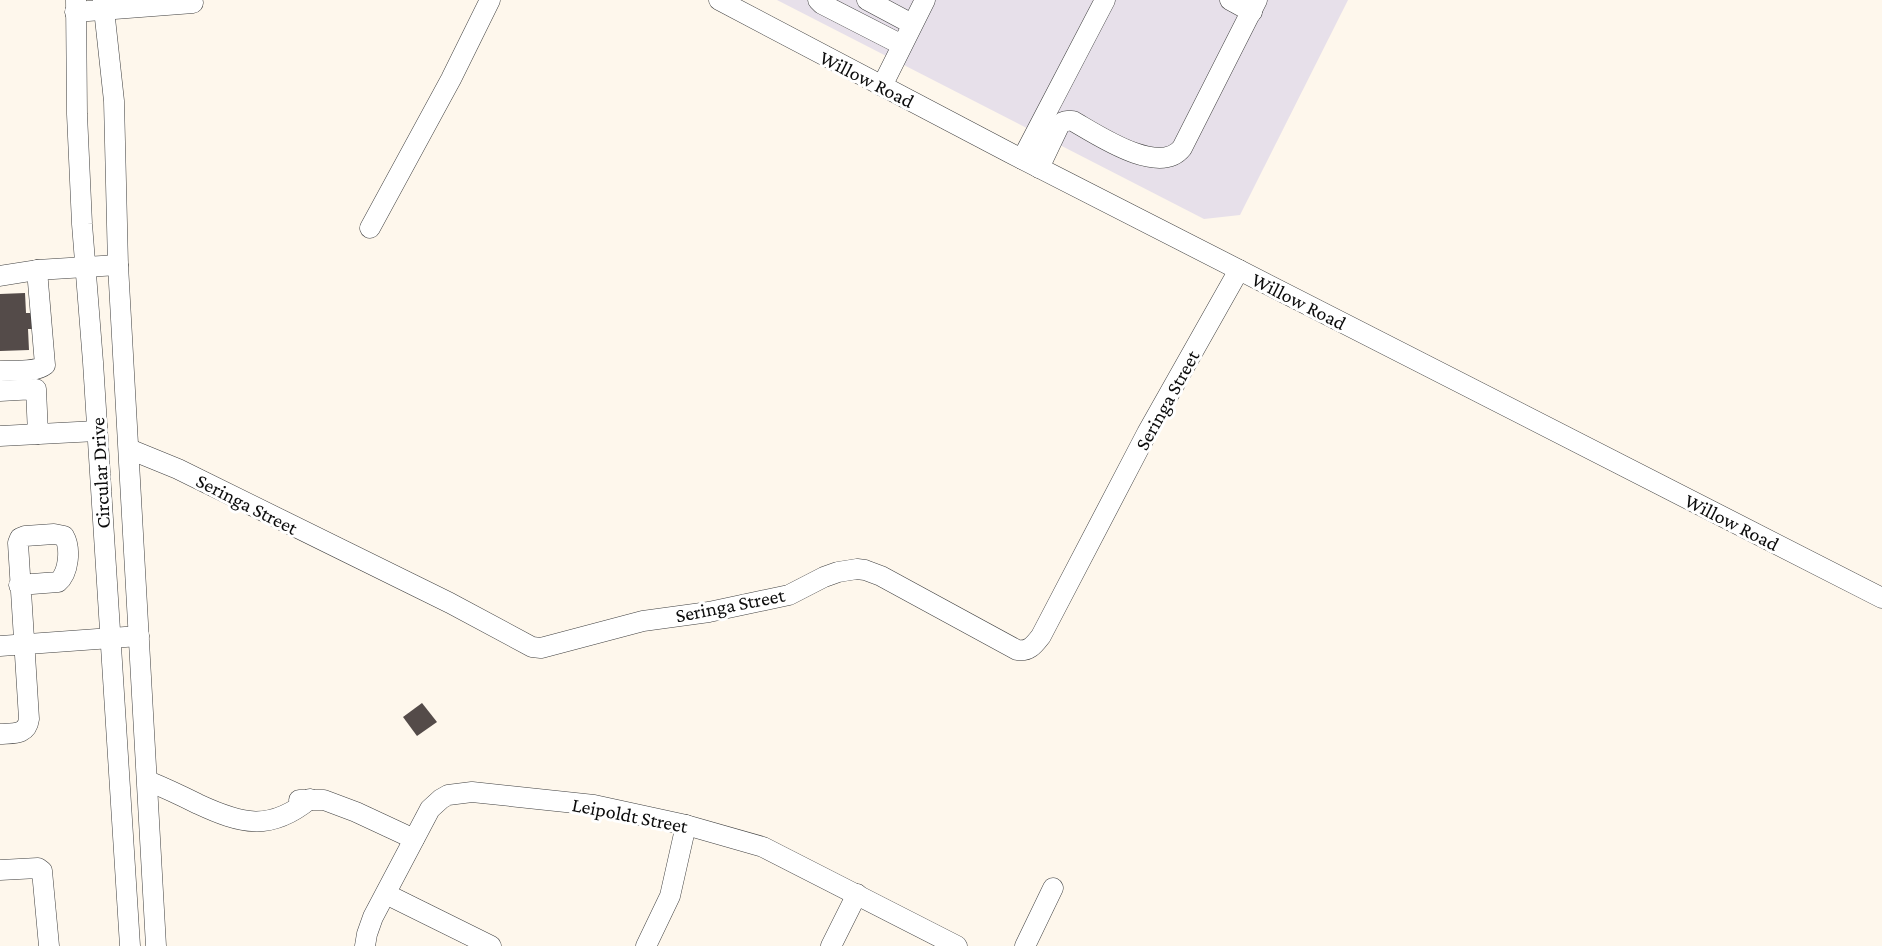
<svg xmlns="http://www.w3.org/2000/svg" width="1882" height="946" viewBox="0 0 1882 946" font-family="'Crimson Pro',serif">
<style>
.industrial{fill:#e7e0ea}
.building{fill:#544b49}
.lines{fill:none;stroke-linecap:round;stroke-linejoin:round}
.minor-casing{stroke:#3f3f3f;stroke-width:21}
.minor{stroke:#fff;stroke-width:20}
.labels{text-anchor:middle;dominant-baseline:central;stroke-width:6;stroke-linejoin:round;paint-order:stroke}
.street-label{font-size:20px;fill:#0c0c0c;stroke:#fff}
</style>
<rect width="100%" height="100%" fill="#fef7ec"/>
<polygon class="industrial" points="777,0 1348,0 1240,215 1204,219"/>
<g class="building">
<polygon points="25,293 26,313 34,313 35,329 28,329 29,350 0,351 0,294"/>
<polygon points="422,703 437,722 417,736 403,717"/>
</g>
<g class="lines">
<defs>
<g id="minor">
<polyline points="76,0 77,114 82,224 93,362 130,946"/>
<polyline points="103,0 114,101 118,265 156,946"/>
<polyline points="719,0 1012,154 1882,598"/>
<polyline points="818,0 822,4 902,45"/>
<polyline points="867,0 912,24"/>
<polyline points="1230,0 1252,12"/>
<polyline points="75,12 193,3"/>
<polyline points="882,86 925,0"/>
<polyline points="1022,159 1105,0"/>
<path d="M1039,168L1059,126C1062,121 1067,120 1073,121C1096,134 1159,177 1182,148L1257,0"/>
<polyline points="370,228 451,79 490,0"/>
<polyline points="0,276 37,270 118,265"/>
<path d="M0,371C13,370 35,373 45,365L37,270"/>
<polyline points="0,391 36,389 38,434"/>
<polyline points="0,436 97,431"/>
<path d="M129,449L178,469L450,603L532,647L541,648L643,621L709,612L789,595L824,577L838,572L857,569L865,570L881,576L1017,650C1029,652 1034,645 1041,636L1147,433L1239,270"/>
<polyline points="0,646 139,636"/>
<path d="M0,734C14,733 27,735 29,719L18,543L20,538L25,536L54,534L64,536C71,548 69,573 58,582L19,585"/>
<path d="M148,781C165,788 182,796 198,804C241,824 270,832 310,799"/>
<polyline points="299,800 324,800 356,812 414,839"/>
<polyline points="0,870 38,868 42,871 49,946"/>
<polyline points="386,894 491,946"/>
<polyline points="365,946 367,934 373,917 430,809 441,799 448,795 472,792 594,805 686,825 763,847 957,946"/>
<polyline points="646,946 670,896 686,825"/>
<polyline points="831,946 857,894"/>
<polyline points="1025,946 1053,888"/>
</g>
</defs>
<use href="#minor" class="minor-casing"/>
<use href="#minor" class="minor"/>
</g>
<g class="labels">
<g class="street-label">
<text transform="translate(867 79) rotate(27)">Willow Road</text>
<text transform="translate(1299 301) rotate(27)">Willow Road</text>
<text transform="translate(1167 400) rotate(-61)">Seringa Street</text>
<text transform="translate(100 473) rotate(-93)">Circular Drive</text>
<text transform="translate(247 504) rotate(27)">Seringa Street</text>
<text transform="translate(1732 522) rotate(27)">Willow Road</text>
<text transform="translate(730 605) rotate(-11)">Seringa Street</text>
<text transform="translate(630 815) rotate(11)">Leipoldt Street</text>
</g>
</g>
</svg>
